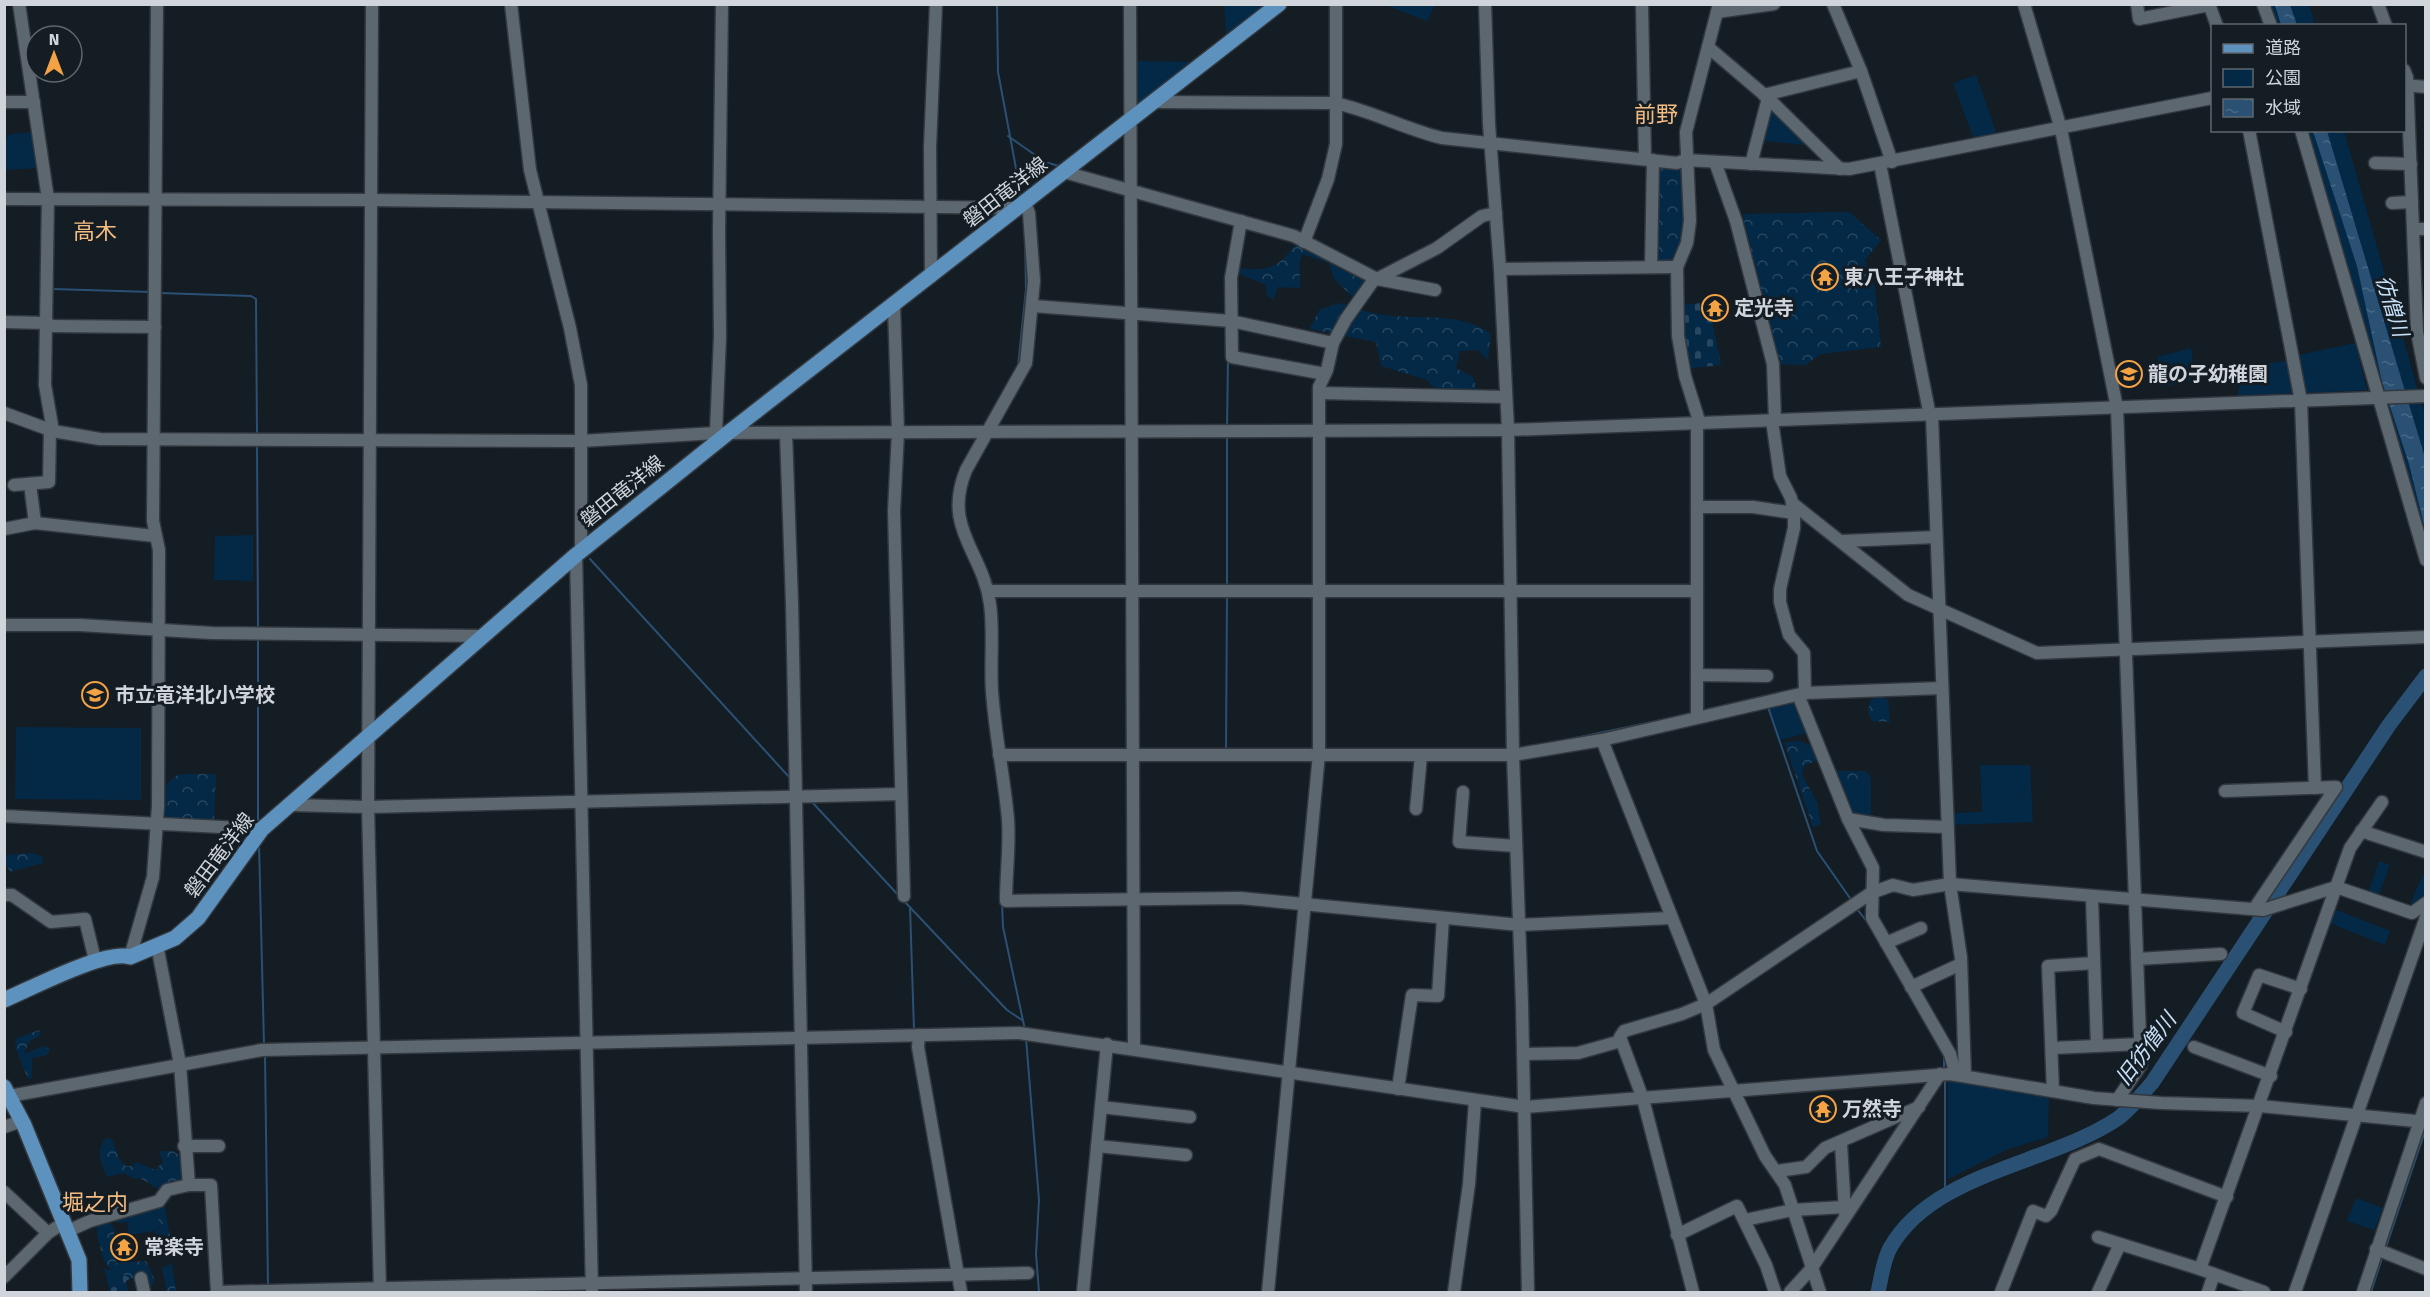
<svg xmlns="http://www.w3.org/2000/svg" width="2430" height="1297" viewBox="0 0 2430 1297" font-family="'Fira Sans','Noto Sans JP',sans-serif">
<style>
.green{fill:#032947}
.forest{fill:url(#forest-crowns)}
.cemetery{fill:url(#cemetery-stones)}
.water{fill:url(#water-ripples)}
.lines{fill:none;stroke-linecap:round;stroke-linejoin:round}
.stream{stroke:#2a5173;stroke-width:2}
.river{stroke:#2a5173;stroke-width:15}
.minor-casing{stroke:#33383e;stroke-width:15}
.major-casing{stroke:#33383e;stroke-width:18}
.minor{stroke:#5d6770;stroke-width:12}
.major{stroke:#5d91be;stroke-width:15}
.labels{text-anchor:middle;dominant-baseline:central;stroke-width:6;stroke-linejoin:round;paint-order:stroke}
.street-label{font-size:20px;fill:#cfd5da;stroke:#141c24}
.poi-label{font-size:20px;font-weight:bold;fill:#cfd5da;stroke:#141c24;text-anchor:start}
.water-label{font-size:21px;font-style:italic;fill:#c9e1f8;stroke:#141c24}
.quarter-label{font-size:22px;fill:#f5bc81;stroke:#141c24}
</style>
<defs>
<pattern id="forest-crowns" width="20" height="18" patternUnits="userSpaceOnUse" patternTransform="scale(1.5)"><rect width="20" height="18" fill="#032947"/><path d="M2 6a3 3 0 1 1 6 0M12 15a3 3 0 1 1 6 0" fill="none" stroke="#274761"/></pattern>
<pattern id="cemetery-stones" width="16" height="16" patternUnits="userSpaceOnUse" patternTransform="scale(1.5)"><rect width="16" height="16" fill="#032947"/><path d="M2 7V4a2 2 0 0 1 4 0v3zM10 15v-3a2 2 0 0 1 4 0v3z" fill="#274761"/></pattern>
<pattern id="water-ripples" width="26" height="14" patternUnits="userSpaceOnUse" patternTransform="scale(1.5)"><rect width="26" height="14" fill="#2a5173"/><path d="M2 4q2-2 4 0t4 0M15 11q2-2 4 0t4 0" fill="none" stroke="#486986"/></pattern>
</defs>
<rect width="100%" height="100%" fill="#141c24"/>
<g class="green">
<polygon points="1224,4 1266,5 1226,37"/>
<polygon points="1385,5 1435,4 1435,5 1427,21"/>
<polygon points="2264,5 2309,5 2315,25 2272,25"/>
<polygon points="1131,61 1197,62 1135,112"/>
<polygon points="1976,75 1998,137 1974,140 1953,83"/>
<polygon points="1768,98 1816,146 1757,140"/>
<polygon points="2301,131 2344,131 2425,415 2425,551"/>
<polygon points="34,132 39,168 5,170 5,140 10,134"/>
<polygon points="2355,343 2367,390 2304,393 2299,355"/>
<polygon points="2191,348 2196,379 2163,387 2157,357"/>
<polygon points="2287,361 2293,393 2238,396 2240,366"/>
<polygon points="253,535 253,581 214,580 215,536"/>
<polygon points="1796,701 1807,733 1780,740 1769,708"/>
<polygon points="16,727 141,728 141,800 15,799"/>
<polygon points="1980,765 2030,765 2033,822 1953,825 1953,813 1982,812"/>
<polygon points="1871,780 1871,818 1854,816 1841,786"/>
<polygon points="2379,861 2390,865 2378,897 2368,893"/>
<polygon points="2422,876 2425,877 2425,903 2407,912"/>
<polygon points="2334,909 2390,931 2385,945 2329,923"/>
<polygon points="1948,1079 2049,1095 2048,1137 2008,1149 1948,1179"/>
<polygon points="2356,1198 2383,1208 2374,1230 2347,1221"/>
<polygon points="156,1204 160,1230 129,1235 127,1222 117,1223 115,1216"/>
</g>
<g class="forest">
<polygon points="1653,160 1685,160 1690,221 1677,267 1651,267"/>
<polygon points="1849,212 1881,240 1865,260 1875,289 1881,347 1821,354 1805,365 1773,364 1753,288 1743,214"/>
<path d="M1297,243L1374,277L1358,302L1334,279L1329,263L1302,254C1297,270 1301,273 1300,288L1278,287L1273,300L1267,295L1266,285L1238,273V268C1271,271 1276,269 1297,243Z"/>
<path d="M1341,303C1352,306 1362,311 1373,313C1412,322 1457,309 1491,334L1488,360L1478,350L1460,351L1456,368L1473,377L1477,390L1455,392L1435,389L1427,380L1381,366L1376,342L1309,329L1320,309Z"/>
<polygon points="1881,696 1888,700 1890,722 1872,721 1868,712 1870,700"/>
<polygon points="1800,741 1815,747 1820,759 1804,766 1802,775 1817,802 1821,824 1813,827 1784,742"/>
<polygon points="1834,771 1865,771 1870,775 1871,780 1841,786"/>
<path d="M179,774H216L214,820L189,825L157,814C158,795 162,785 179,774Z"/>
<polygon points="32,853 43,857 43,863 10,872 5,862 6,855"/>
<polygon points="39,1030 41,1035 29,1042 24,1054 43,1046 50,1049 47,1055 32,1058 32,1078 28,1079 15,1047 17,1038"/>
<path d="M106,1138L112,1139L119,1159L126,1166H132L136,1162L155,1170L163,1162L159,1151H172L180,1155L182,1182L158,1189L140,1178L135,1179L124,1173L107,1177C101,1163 95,1151 106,1138Z"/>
<path d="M194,1189C154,1195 166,1207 171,1240L167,1241L162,1236L156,1238L155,1231L160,1230L156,1204L167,1190Z"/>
<path d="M109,1220L115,1230L112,1241L116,1263L146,1261L155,1280L150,1289C125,1268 108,1285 100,1246C98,1237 95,1233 98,1223Z"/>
<polygon points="172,1263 176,1292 167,1292 162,1268"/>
</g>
<g class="cemetery">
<polygon points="1700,303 1701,316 1712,322 1721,365 1684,369 1682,305"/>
<polygon points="104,1268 131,1278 126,1281 128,1292 110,1292"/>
</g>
<g class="water">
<polygon points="2275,5 2290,5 2297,25 2281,25"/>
<polygon points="2313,131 2327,131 2426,461 2425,529 2409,464 2382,382 2357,266"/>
</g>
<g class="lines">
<g class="stream">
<polyline points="997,4 998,72 1021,195"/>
<polyline points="1008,136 1045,162 1059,166"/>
<polyline points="53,257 53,289 151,292"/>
<polyline points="159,293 251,296 256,299 257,436"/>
<polyline points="1018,366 1026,289 1025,237"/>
<polyline points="1227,428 1228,358"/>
<polyline points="1227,436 1227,587"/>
<polyline points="257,445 258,628"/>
<polyline points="590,559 790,778"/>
<polyline points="1227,595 1226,749 1229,749"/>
<polyline points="258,637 258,823"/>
<polyline points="1768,707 1817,851 1852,901"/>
<polyline points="1561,741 1681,716"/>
<polyline points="812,802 900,897"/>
<polyline points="259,844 264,1045"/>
<polyline points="904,901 1007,1010 1022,1020"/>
<polyline points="1002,903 1003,927 1025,1030"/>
<polyline points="910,907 914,1030"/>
<polyline points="1857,909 1868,923"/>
<polyline points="1026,1038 1039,1200 1036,1254 1039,1292"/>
<polyline points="1939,1048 1944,1055 1944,1071"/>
<polyline points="265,1054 268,1288"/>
<polyline points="1945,1080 1945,1194"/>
<polyline points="2386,1247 2426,1128"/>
<polyline points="2371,1292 2383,1255"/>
</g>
<path class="river" d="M1878,1292C1881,1279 1883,1261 1890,1248C1933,1172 2048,1165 2117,1119C2130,1110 2141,1095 2152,1083L2389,725L2426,676"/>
<defs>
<g id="minor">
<polyline points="19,4 48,199 45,385 53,431"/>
<polyline points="372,4 368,807 380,1292"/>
<polyline points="511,4 530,170 570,328 581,385 581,551"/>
<polyline points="1130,4 1134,1048"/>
<polyline points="1485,4 1489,124 1500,269 1508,430 1513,755 1522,1004 1528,1292"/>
<polyline points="1642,4 1645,159"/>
<polyline points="1833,4 1861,71 1892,162"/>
<polyline points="2024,4 2061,129 2117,408 2141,1065 2117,1100"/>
<polyline points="2137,4 2139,19 2209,5"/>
<polyline points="2209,4 2217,26"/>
<polyline points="2263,4 2271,26"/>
<polyline points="2378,4 2386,26"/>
<polyline points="1717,12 1774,4"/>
<polyline points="1708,47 1768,98 1840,169"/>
<polyline points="2404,70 2407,77 2417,332 2426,378"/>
<polyline points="2404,85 2426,87"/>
<polyline points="1764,95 1861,71"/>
<polyline points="4,102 34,102"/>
<path d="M1155,102L1335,103C1372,111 1405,129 1442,138L1677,163L1685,160L1849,169L2212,98"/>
<polyline points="2249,130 2301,401 2315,788"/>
<polyline points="2301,130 2426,560"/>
<polyline points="1715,162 1736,221 1773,364 1775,421"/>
<polyline points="2375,163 2411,164"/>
<polyline points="1751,164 1768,98"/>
<polyline points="1880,164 1930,416"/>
<polyline points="1064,172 1294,236 1377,279 1435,290"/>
<polyline points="4,199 371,200 1019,208"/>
<path d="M1025,203L1029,213L1034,281L1026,363L966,470C942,529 983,551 990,604C994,633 990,663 992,691C995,734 1004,776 1008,819C1010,846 1006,874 1006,901L1240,898L1520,925L1671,918"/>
<polyline points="2392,203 2412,202"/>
<polyline points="1241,221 1231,278 1232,357 1325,374"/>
<polyline points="2413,229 2426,229"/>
<polyline points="1304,242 1328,179 1336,144 1336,4"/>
<polyline points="1651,267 1653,160"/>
<polyline points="1500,269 1677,267"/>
<polyline points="931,277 930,147 936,4"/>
<polyline points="894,305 898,432 894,511 904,896"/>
<polyline points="1033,306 1231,321 1333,343"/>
<polyline points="4,322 48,323"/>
<polyline points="48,326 155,327"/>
<polyline points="1319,393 1506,397"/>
<polyline points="4,413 53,431 100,439 581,441 716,433 1508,430 2426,396"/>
<polyline points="1932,416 1950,884 1961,958 1965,1076"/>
<polyline points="1772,421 1780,476 1791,498 1794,513 1794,528 1780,589 1780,602 1789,635 1804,653 1805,693"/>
<polyline points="1697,424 1697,717"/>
<polyline points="1700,424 1685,376 1678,336 1677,267 1687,243 1690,221 1686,132 1719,4"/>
<polyline points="716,433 720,336 719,231 722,4"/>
<polyline points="786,433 792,603 806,1292"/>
<polyline points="30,484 35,523"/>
<polyline points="14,485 49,482 50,429"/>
<polyline points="1792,503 1908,595 2037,653 2426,637"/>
<polyline points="1697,507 1753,507 1794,513"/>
<polyline points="4,529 35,523 155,536"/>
<polyline points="1843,541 1936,537"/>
<polyline points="576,555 592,1292"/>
<polyline points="988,591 1697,591"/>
<polyline points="4,625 80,625 212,633 483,636"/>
<polyline points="1697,675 1767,676"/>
<polyline points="1799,697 1848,819 1873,868 1872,918 1950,1054 1956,1075"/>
<polyline points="1602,740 1706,1004 1714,1050 1765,1156 1785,1185 1820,1292"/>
<polyline points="999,755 1513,755 1602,740 1805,693 1942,688"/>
<polyline points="2225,791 2336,787 2254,909"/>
<polyline points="1463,792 1459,842 1516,846"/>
<polyline points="291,805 368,807 901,794"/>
<polyline points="1416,809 1421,756"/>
<polyline points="4,816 262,829"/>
<polyline points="1848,819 1884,825 1947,827"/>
<polyline points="2361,831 2426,852"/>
<polyline points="4,895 12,895 51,922 85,919 95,960"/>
<polyline points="2092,898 2097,1046"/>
<polyline points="1886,943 1921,928"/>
<polyline points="157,945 180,1064 189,1185"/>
<polyline points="130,957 153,877 158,806 159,550 153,521 157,4"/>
<polyline points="2137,959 2221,954"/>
<polyline points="1911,987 1961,964"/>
<polyline points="2286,1032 2243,1013 2259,975 2301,989"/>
<polyline points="919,1035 918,1047 961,1292"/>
<polyline points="2194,1047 2271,1076"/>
<polyline points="2052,1048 2140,1044"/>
<polyline points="1523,1054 1578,1053 1621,1041"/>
<polyline points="1398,1089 1412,995 1438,996 1443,918"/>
<polyline points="2053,1091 2048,966 2094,963"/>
<polyline points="4,1097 262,1050 1019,1033 1525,1107 1950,1074 2094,1098 2161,1103 2260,1106 2426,1122"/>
<polyline points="1101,1107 1190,1117"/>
<polyline points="4,1127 22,1121"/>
<polyline points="1841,1143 1845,1213"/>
<polyline points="184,1146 219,1146"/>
<polyline points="1097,1146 1186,1155"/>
<polyline points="1777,1171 1806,1167 1825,1148 1919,1107"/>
<polyline points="4,1192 48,1233"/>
<polyline points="1745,1220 1793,1210 1844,1207"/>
<polyline points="68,1231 90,1221 159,1201 167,1190 189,1185 211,1185 217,1292"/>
<polyline points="1677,1235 1737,1206 1766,1265 1775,1292"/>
<polyline points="2098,1237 2200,1269 2264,1292"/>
<polyline points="2376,1249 2426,1269"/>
<polyline points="2200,1269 2350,848 2382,802"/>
<polyline points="4,1277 48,1233 65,1222"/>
<polyline points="141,1278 144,1292"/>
<polyline points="217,1292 1028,1273"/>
<polyline points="1083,1292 1107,1044"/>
<polyline points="1268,1292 1319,754 1319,387 1327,370 1333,343 1346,319 1373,281 1437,248 1482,216 1496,213"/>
<polyline points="1454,1292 1469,1184 1475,1101"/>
<polyline points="1693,1292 1643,1099 1620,1037 1624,1031 1682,1014 1706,1004 1871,893 1893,885 1913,890 1950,884 2263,910 2336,887 2412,913 2426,903"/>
<polyline points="1790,1292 1811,1269 1940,1074"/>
<polyline points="2001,1292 2033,1211 2046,1216 2051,1211 2075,1159 2099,1149 2227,1197"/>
<polyline points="2098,1292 2120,1244"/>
<polyline points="2208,1292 2214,1274"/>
<polyline points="2295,1292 2426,917"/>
<polyline points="2363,1292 2426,1103"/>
</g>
<g id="major">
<path d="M4,1000C30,989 106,949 130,957L175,938L198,918L262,829L576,555L728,433L1279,4"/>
<polyline points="4,1087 24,1125 79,1260 80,1292"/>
</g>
</defs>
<use href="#minor" class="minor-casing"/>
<use href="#major" class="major-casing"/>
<use href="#minor" class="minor"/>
<use href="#major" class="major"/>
</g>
<defs>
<symbol id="temple-ring" viewBox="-11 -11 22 22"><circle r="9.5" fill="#141c24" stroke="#f4a344" stroke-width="1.5"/><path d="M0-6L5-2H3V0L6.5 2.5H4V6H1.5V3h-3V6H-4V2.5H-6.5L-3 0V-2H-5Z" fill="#f4a344"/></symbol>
<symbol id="school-ring" viewBox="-11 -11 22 22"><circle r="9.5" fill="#141c24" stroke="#f4a344" stroke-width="1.5"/><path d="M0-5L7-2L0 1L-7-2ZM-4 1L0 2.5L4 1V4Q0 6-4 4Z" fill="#f4a344"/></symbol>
</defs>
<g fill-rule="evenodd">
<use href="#temple-ring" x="1810" y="262" width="30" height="30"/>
<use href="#temple-ring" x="1700" y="293" width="30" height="30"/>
<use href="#school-ring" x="2114" y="359" width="30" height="30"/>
<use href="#school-ring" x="80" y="680" width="30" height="30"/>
<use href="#temple-ring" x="1808" y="1094" width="30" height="30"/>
<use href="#temple-ring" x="109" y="1232" width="30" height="30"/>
</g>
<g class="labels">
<g class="street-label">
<text transform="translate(1005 192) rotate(-38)">磐田竜洋線</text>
<text transform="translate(622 491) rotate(-39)">磐田竜洋線</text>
<text transform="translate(219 855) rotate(-53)">磐田竜洋線</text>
</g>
<g class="poi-label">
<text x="1844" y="277">東八王子神社</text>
<text x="1734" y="308">定光寺</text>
<text x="2148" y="374">龍の子幼稚園</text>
<text x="115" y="695">市立竜洋北小学校</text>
<text x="1842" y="1109">万然寺</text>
<text x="144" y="1247">常楽寺</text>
</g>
<g class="water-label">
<text transform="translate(2392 306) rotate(73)">彷僧川</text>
<text transform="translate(2146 1049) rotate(-53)">旧彷僧川</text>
</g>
<g class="quarter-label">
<text x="1656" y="114">前野</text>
<text x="95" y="231">高木</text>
<text x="95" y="1202">堀之内</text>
</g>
</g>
<rect width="2430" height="1297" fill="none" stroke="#cfd5da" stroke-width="12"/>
<rect x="2211" y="24" width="195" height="108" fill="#141c24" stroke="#5f666d" stroke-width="1.5"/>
<rect x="2223" y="44" width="30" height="9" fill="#5d91be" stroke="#5f666d" stroke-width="1.5"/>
<text x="2265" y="54" font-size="18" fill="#cfd5da">道路</text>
<rect x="2223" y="69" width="30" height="18" fill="#032947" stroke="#5f666d" stroke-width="1.5"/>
<text x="2265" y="84" font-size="18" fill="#cfd5da">公園</text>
<rect x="2223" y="99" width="30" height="18" fill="url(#water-ripples)" stroke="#5f666d" stroke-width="1.5"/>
<text x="2265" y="114" font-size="18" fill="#cfd5da">水域</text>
<g transform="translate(54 54)"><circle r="28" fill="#141c24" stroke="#5f666d" stroke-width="1.5"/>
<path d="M0-4.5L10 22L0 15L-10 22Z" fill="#f4a344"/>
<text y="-9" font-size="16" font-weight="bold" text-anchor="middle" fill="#cfd5da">N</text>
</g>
</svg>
